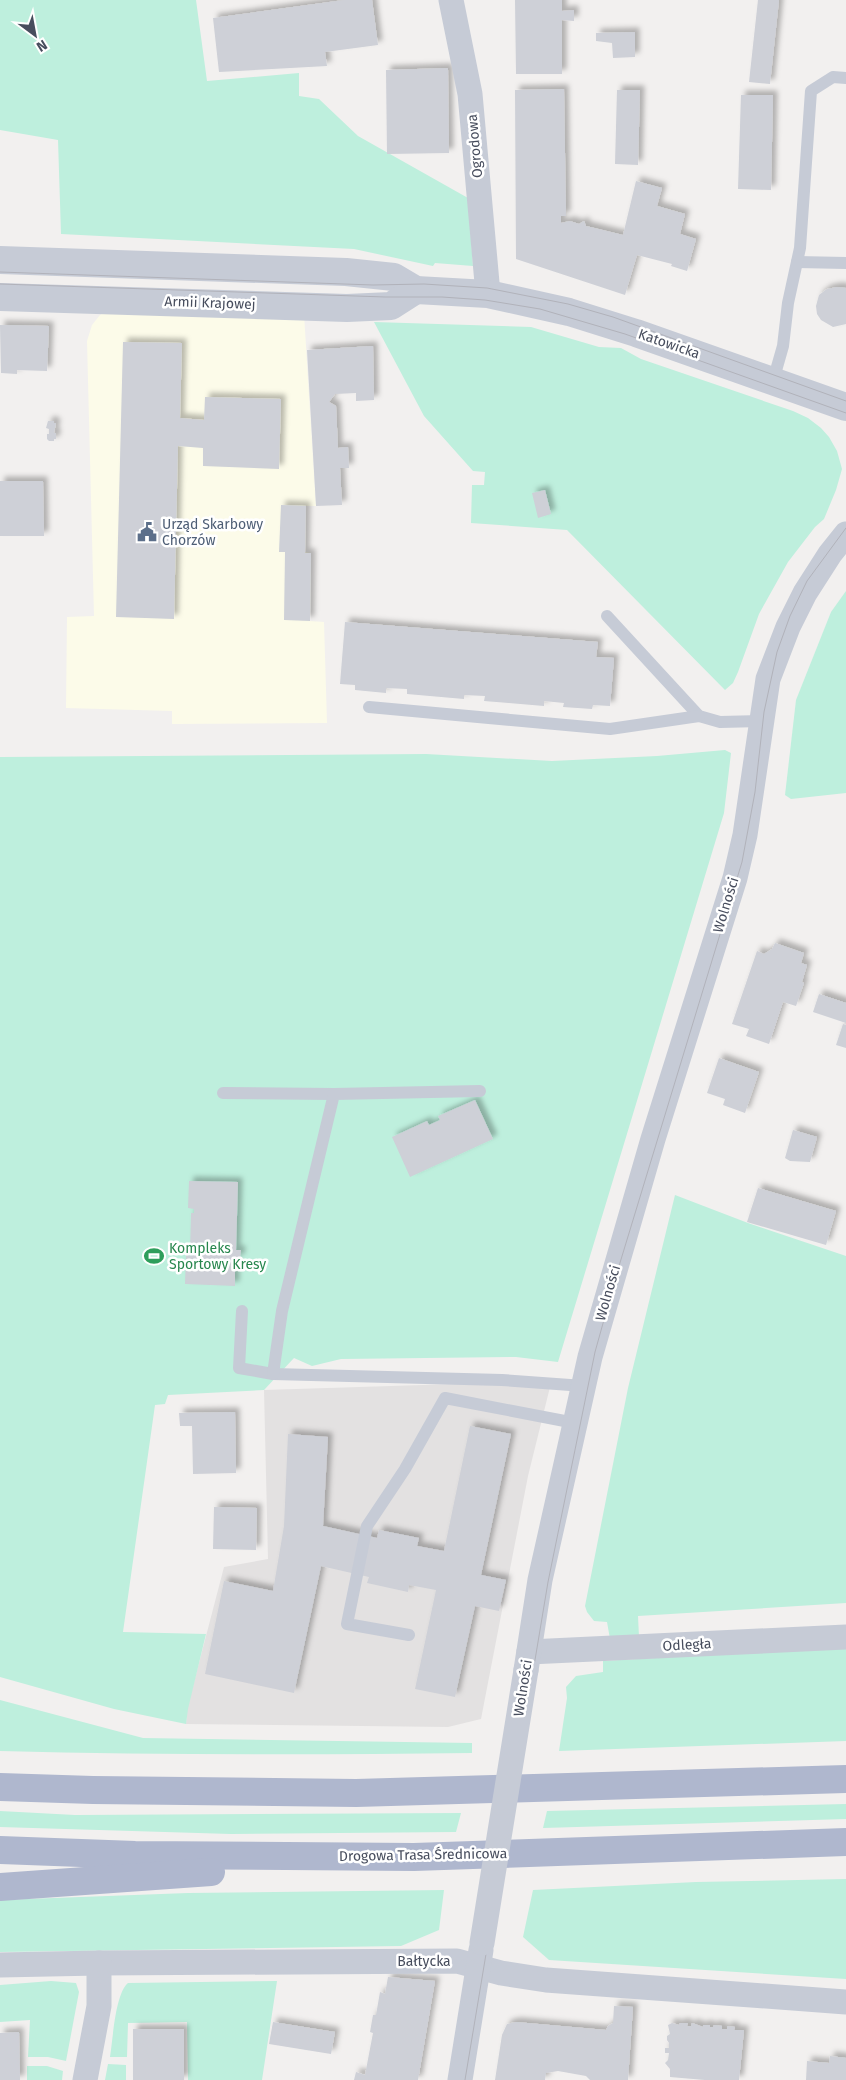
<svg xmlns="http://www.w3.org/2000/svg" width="846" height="2080" viewBox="0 0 846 2080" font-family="'Fira Sans',sans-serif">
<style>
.commercial{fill:#fcfbe9}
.education{fill:#e3e1e1}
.green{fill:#beefdd}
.building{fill:#ced0d7;filter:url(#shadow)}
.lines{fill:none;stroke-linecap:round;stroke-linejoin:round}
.service{stroke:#c6cbd6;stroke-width:12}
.minor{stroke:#c6cbd6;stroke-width:25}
.tertiary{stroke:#c6cbd6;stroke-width:28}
.primary{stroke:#afb7ce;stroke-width:28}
.tram{stroke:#b1b2ba;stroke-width:1}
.minor-bridge{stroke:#c6cbd6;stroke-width:25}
.labels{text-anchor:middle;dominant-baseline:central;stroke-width:5;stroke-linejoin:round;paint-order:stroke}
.street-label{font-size:14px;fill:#474d5d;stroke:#fff}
.service-label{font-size:14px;fill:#4e5e75;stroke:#fff;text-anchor:start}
.leisure-label{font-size:14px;fill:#27864d;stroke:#fff;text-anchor:start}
</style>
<defs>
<filter id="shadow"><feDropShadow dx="4.5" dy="-4.5" stdDeviation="2.5" flood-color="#0004"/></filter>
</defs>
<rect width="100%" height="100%" fill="#f2f0ef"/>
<polygon class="commercial" points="108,310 304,314 316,506 306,506 305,552 311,553 310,621 324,622 327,723 172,724 172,711 66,708 67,617 94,616 87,341 92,325 100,315"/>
<polygon class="education" points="520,1382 550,1387 528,1476 481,1719 448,1727 186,1724 187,1709 224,1567 268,1559 264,1390"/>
<g class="green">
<polygon points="0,0 196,0 207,81 299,73 299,96 319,99 358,136 468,198 473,266 435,263 433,266 354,249 61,234 58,140 0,130"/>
<polygon points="374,322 531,327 599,347 621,348 641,359 793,411 808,418 821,428 829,437 837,451 842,469 836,490 824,519 815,527 788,562 759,614 738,672 733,683 725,690 567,530 471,523 472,485 484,485 485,472 473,471 424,416"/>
<polygon points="846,591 846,793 791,799 785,795 796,700 831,612"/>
<polygon points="725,750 731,753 724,813 558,1362 516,1357 341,1359 312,1366 294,1358 264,1390 168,1395 165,1404 155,1405 123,1632 206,1634 188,1709 186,1724 114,1709 0,1677 0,757 426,754 552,761 657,756"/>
<polygon points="675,1195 748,1223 846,1256 846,1603 638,1616 639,1637 610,1639 607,1622 594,1621 587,1612 585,1606 628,1388"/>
<polygon points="846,1647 846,1741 559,1751 567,1698 566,1687 576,1676 603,1672 603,1661"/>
<path d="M0,1700L143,1738L472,1743V1753C314,1755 157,1755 0,1751Z"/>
<polygon points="846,1804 846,1819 543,1828 547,1811"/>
<polygon points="0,1811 75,1815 461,1813 456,1832 231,1834 0,1827"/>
<polygon points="846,1879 846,1979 549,1960 523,1937 533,1890 696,1882"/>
<polygon points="444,1890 439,1930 401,1946 0,1952 0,1900 188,1893"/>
<polygon points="51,1981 76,1983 79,1992 66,2061 48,2057 28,2057 30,2020 0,2022 0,1985"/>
<path d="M277,1981L262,2080H188L187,2022L128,2023L127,2057H110C113,2039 115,1994 128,1983Z"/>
<polygon points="108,2064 126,2065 126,2080 105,2080"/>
<polygon points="27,2066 47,2066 63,2071 62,2080 27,2080"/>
</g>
<g class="building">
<polygon points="344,0 372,0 378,45 325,52 327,66 219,72 213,18"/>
<polygon points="515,0 562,0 562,11 574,10 574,21 562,20 562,74 516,74"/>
<polygon points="758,0 779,0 770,84 749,82"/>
<polygon points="635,32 635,57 613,58 612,43 596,41 596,33"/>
<polygon points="448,68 449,153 387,154 386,70"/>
<polygon points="564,89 566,216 561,216 561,223 570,221 579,224 584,221 586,226 623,235 636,181 662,188 657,206 685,214 680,234 696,239 687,271 671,266 672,264 637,255 625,295 516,259 515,90"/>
<polygon points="617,90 640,90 638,165 615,164"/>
<polygon points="741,95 773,95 771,190 738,189"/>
<polygon points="837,287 846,288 846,324 833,327 821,320 817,314 816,306 819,295 827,289"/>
<polygon points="0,325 49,326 47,371 17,370 17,374 1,373"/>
<polygon points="123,342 182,343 180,418 204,420 205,397 281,399 279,469 203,466 203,448 178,446 174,619 116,617"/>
<polygon points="373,346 374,400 356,401 356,393 335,394 329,402 336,406 338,448 348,447 349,468 340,468 342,505 316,506 307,350"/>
<polygon points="48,421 54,421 54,423 56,423 54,433 56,433 56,439 54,439 54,441 49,441 47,439 47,434 49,434 49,429 46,428"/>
<polygon points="0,481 43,481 44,536 0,536"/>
<polygon points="545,490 551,514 538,518 532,493"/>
<polygon points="281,505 306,506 305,553 311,553 310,621 284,620 285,552 279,552"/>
<polygon points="345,622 598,642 596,657 614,658 610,706 593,705 592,709 563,707 564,703 544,701 544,706 484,701 485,696 464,695 464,699 407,694 407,689 386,688 386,693 355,690 355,685 340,684"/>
<polygon points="775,943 804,953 801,963 807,965 802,982 804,983 796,1006 783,1002 769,1044 746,1036 749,1029 732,1024 757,951 764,954 772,949"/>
<polygon points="819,994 846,1003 846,1023 813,1012"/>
<polygon points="843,1024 846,1025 846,1048 836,1045"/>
<polygon points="719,1058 759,1072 745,1113 723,1105 725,1099 707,1093"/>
<polygon points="475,1100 493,1139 410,1177 392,1137 427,1121 429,1125 440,1120 438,1116"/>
<polygon points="793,1130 817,1137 810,1162 790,1161 785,1158"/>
<polygon points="189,1181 238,1182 236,1250 241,1250 240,1259 235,1258 235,1286 185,1284 186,1255 192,1256 193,1252 190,1252 191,1213 194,1213 194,1209 188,1208"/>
<polygon points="758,1188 836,1211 826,1245 747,1222"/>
<polygon points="235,1412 236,1473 193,1474 192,1426 180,1426 179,1413"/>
<polygon points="470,1426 511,1434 481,1575 506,1580 499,1611 475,1606 455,1697 415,1689 436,1590 409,1585 408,1592 367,1583 369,1577 321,1566 294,1693 205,1674 224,1581 273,1591 284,1526 288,1434 328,1437 323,1526 377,1538 379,1530 419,1538 417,1546 444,1551"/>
<polygon points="214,1507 257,1508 256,1550 213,1549"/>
<polygon points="388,1977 435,1981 418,2080 354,2080 356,2072 365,2075 373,2033 370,2032 373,2015 376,2015 380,1992 385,1994"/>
<polygon points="614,2006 633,2007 628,2080 590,2080 586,2076 558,2071 546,2073 545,2080 495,2080 502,2035 507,2024 516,2022 606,2030 608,2026 613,2023"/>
<polygon points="273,2022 335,2032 331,2054 269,2044"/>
<polygon points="672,2023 679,2025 680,2023 688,2023 687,2026 691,2026 692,2023 703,2027 703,2025 710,2025 710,2027 713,2027 714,2025 722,2026 722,2029 727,2029 727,2026 735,2027 734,2030 744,2030 739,2080 705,2080 670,2077 670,2069 665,2063 668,2060 669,2053 665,2053 665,2048 669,2048 669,2043 667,2040 667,2036 670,2034 668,2025"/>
<rect x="133" y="2029" width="51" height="51"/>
<polygon points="19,2032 20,2080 0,2080 0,2033"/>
<polygon points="830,2056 846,2058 846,2080 806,2080 807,2061 829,2063"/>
</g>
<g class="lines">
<g class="service">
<polyline points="797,262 846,263"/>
<polyline points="773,381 783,346 788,303 800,248 811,91 833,77 846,78"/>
<polyline points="607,616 699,716 720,722 761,721"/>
<polyline points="369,707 610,729 699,716"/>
<polyline points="223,1093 334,1094"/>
<polyline points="242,1311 239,1368 273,1374 502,1380 584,1386"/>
<polyline points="273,1374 282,1311 334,1094 480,1091"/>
<polyline points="409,1635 347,1624 367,1526 405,1469 445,1398 575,1423"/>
</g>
<g class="minor">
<polyline points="451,0 470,94 488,294"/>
<polyline points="529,1652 846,1637"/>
<polyline points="526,1670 540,1580 590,1357 653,1139 735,878 745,835 768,679 788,627 805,593 830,554 846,534"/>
<polyline points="0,1965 99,1963 457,1961 501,1973 546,1980 846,2002"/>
<polyline points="85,2080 99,2006 99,1963"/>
<polyline points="460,2080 481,1950"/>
</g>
<g class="tertiary">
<polyline points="0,260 346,272 394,277 416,290 488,294 569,312 636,333 846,407"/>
<polyline points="0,297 347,308 391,306 416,290"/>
</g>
<g class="primary">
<polyline points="0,1787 93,1790 356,1793 846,1779"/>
<polyline points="0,1850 135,1855 414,1857 846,1842"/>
<polyline points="0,1887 211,1872"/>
</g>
<g class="tram">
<polyline points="0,272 373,285 424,284 487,288 568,304 613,317 846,401"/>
<polyline points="0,284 385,297 442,297 485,300 540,309 625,334 846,413"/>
<polyline points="465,2080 548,1582 595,1352 619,1266 742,862 755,792 764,712 777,652 790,616 807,581 846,528"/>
</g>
<polyline class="minor-bridge" points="482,1943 526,1670"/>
</g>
<defs>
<symbol id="civic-bare" viewBox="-9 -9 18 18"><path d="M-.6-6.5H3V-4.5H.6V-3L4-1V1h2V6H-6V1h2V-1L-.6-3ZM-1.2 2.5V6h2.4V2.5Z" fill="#5c6f8a" stroke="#fff" stroke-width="2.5" paint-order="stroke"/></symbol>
<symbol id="stadium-bare" viewBox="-9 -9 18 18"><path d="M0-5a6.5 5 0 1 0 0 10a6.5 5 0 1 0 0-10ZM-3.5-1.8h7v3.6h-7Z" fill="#2e9e5b" stroke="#fff" stroke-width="2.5" paint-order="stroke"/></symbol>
</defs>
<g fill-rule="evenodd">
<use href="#civic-bare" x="133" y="518" width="28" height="28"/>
<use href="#stadium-bare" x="140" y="1242" width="28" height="28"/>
</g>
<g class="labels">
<g class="street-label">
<text transform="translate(475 146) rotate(-95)">Ogrodowa</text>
<text transform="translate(210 303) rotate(2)">Armii Krajowej</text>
<text transform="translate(669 344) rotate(19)">Katowicka</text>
<text transform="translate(726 905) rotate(-73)">Wolności</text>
<text transform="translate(608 1293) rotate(-74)">Wolności</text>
<text transform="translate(687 1645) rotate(-3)">Odległa</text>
<text transform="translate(523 1688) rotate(-81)">Wolności</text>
<text transform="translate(423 1855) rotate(-1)">Drogowa Trasa Średnicowa</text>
<text x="424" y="1961">Bałtycka</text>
</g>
<g class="service-label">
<text x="162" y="524">Urząd Skarbowy<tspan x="162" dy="16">Chorzów</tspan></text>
</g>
<g class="leisure-label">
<text x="169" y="1248">Kompleks<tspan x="169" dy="16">Sportowy Kresy</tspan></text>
</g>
</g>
<g transform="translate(35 35) rotate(148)" stroke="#ffffff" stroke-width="4" paint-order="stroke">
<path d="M0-4L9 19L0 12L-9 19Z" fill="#474d5d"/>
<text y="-8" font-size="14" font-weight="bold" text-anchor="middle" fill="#474d5d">N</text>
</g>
</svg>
